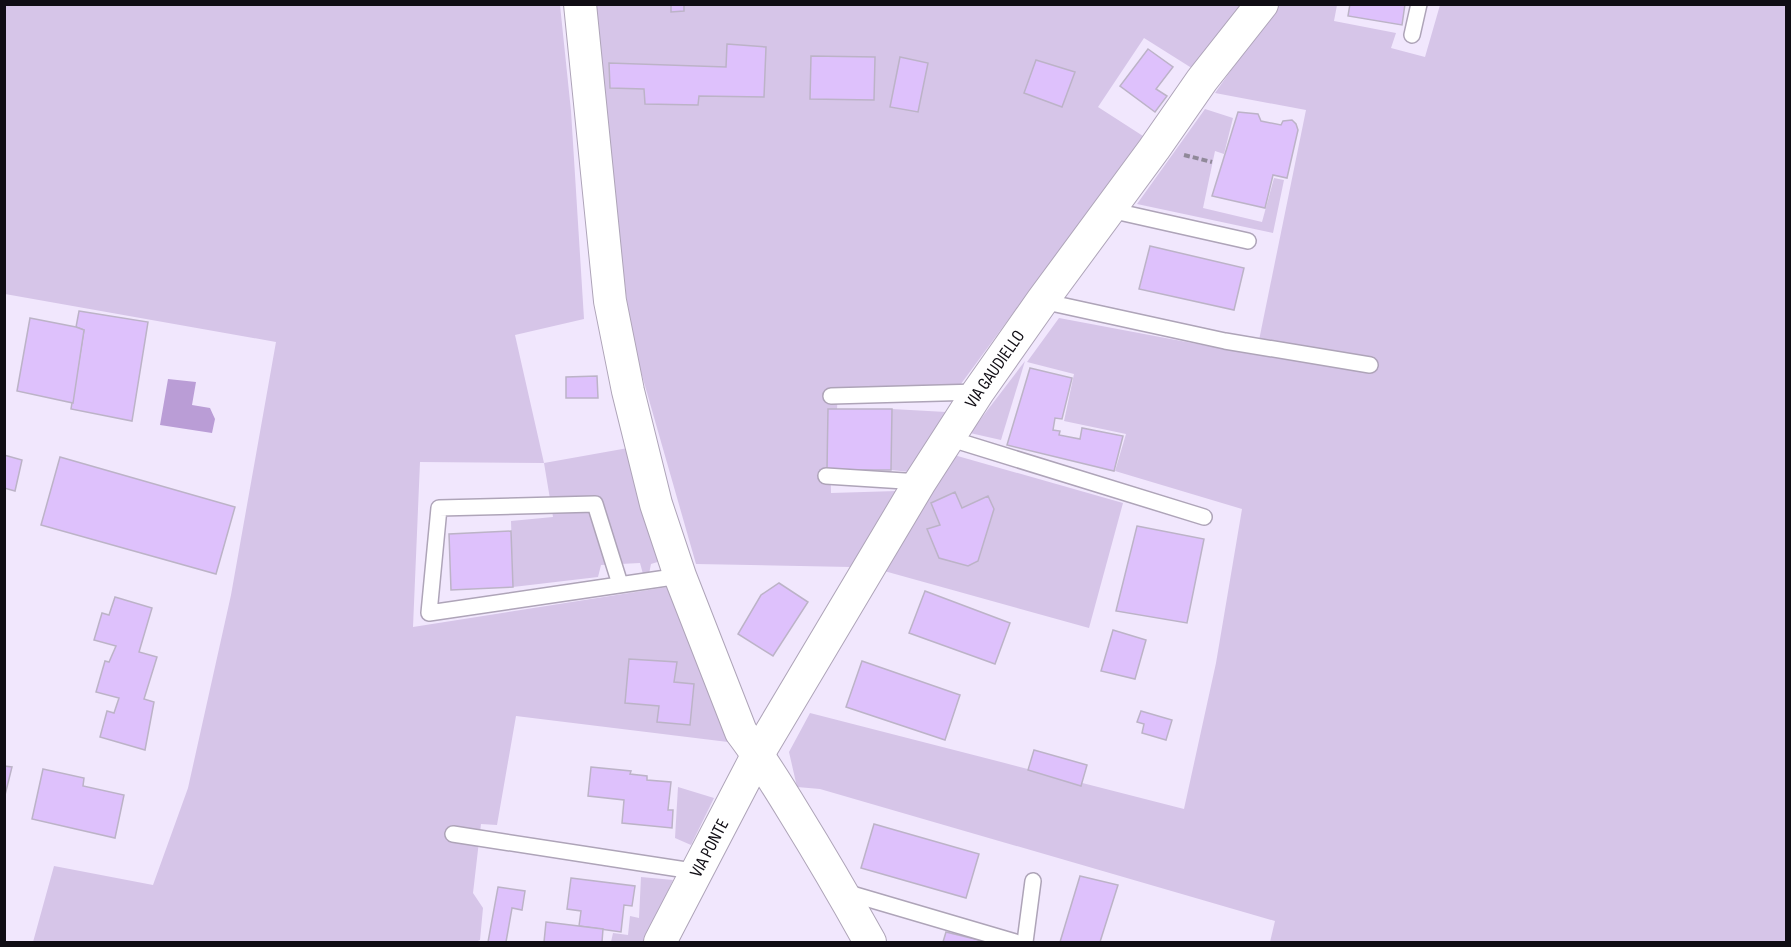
<svg xmlns="http://www.w3.org/2000/svg" width="1791" height="947" viewBox="0 0 1791 947" font-family="'Sofia Sans Condensed',sans-serif">
<style>
.green{fill:#d6c5e8}
.water{fill:#ba9dd6}
.building{fill:#dec1fc;stroke:#bcb3c7;stroke-width:1.5}
.lines{fill:none;stroke-linecap:round;stroke-linejoin:round}
.lane-casing{stroke:#aea4b8;stroke-width:18}
.street-casing{stroke:#aea4b8;stroke-width:34}
.path{stroke:#908999;stroke-width:4;stroke-dasharray:6 3;stroke-linecap:butt}
.lane{stroke:#fff;stroke-width:15}
.street{stroke:#fff;stroke-width:32}
.labels{text-anchor:middle;dominant-baseline:central;stroke-width:4.5;stroke-linejoin:round;paint-order:stroke}
.street-label{font-size:18px;fill:#100d14;stroke:#faf8fd}
</style>
<rect width="100%" height="100%" fill="#f1e7fd"/>
<g class="green">
<polygon points="4,5 560,5 571,111 584,319 515,335 544,463 628,448 664,560 651,564 649,574 643,574 640,563 601,565 598,577 513,587 511,521 553,517 544,463 420,462 413,627 674,586 728,742 516,716 497,825 481,824 473,893 483,908 480,940 475,942 33,942 54,866 153,885 188,788 231,595 276,342 5,294"/>
<polygon points="593,5 1254,5 1198,72 1144,38 1098,107 1143,136 958,388 838,388 837,409 829,409 831,493 897,491 851,567 696,564 631,337"/>
<polygon points="1277,5 1337,5 1334,21 1396,33 1391,48 1425,57 1440,5 1786,5 1786,942 1270,942 1275,921 820,789 797,787 789,752 810,713 1184,809 1216,663 1242,509 1115,471 1126,434 1064,421 1074,374 1027,362 1059,318 1256,355 1306,110 1215,93"/>
<polygon points="1205,109 1233,118 1224,154 1215,151 1203,208 1262,222 1274,178 1284,180 1273,233 1137,204"/>
<polygon points="1025,361 1001,440 970,433"/>
<polygon points="892,409 946,412 910,472 891,470"/>
<polygon points="947,453 1123,503 1089,628 877,569"/>
<polygon points="678,787 714,798 691,845 675,838"/>
<polygon points="641,877 673,880 644,942 611,942 613,933 628,935 630,916 639,918"/>
</g>
<polygon class="water" points="168,379 196,382 192,405 210,408 215,419 212,433 160,425"/>
<g class="building">
<polygon points="671,4 684,4 684,11 671,12"/>
<polygon points="1350,4 1405,4 1402,25 1348,16"/>
<polygon points="727,44 766,47 764,97 699,96 698,105 645,104 644,89 610,88 609,63 726,67"/>
<polygon points="1148,49 1173,67 1156,89 1167,96 1155,112 1120,86"/>
<polygon points="811,56 875,57 874,100 810,99"/>
<polygon points="900,57 928,63 918,112 890,107"/>
<polygon points="1036,60 1075,72 1062,107 1024,93"/>
<polygon points="1238,112 1258,114 1261,121 1281,125 1283,121 1292,120 1296,124 1298,130 1287,178 1273,175 1265,208 1212,196"/>
<polygon points="1150,246 1244,268 1234,310 1139,289"/>
<polygon points="79,311 148,322 132,421 71,409 84,330 76,327"/>
<polygon points="30,318 76,327 84,330 73,403 17,391"/>
<polygon points="1030,368 1072,378 1062,419 1055,418 1053,430 1060,431 1059,435 1080,439 1082,428 1123,436 1114,471 1007,445"/>
<polygon points="597,376 598,398 566,398 566,377"/>
<polygon points="828,409 892,409 891,470 827,470"/>
<polygon points="4,455 22,460 15,491 4,488"/>
<polygon points="60,457 235,507 216,574 41,525"/>
<polygon points="955,492 962,508 988,496 994,509 978,561 968,566 939,558 927,529 940,525 931,503"/>
<polygon points="1137,526 1204,539 1187,623 1116,611"/>
<polygon points="511,531 513,587 451,590 449,534"/>
<polygon points="779,583 808,602 773,656 738,634 761,595"/>
<polygon points="925,591 1010,623 995,664 909,633"/>
<polygon points="115,597 152,608 139,652 157,657 144,699 154,702 145,750 100,737 107,711 114,713 119,698 96,692 105,661 109,662 116,646 94,640 102,613 109,615"/>
<polygon points="1113,630 1146,640 1135,679 1101,671"/>
<polygon points="629,659 677,662 674,682 694,684 690,725 657,722 659,706 625,703"/>
<polygon points="862,661 960,695 945,740 846,707"/>
<polygon points="1141,711 1172,720 1166,740 1142,733 1144,724 1137,722"/>
<polygon points="1034,750 1087,765 1081,786 1028,770"/>
<polygon points="4,766 12,767 4,799"/>
<polygon points="591,767 631,771 630,774 647,776 647,780 671,782 668,810 673,810 672,828 622,823 624,800 588,796"/>
<polygon points="43,769 84,778 83,786 124,795 115,838 32,819"/>
<polygon points="874,824 979,854 966,898 861,868"/>
<polygon points="1080,876 1118,885 1100,942 1060,942"/>
<polygon points="571,878 635,886 632,906 624,905 621,932 579,926 581,911 567,909"/>
<polygon points="498,887 525,891 522,910 512,908 506,942 488,942"/>
<polygon points="546,922 603,929 602,942 544,942"/>
<polygon points="946,932 987,942 943,942"/>
</g>
<g class="lines">
<defs>
<g id="lane">
<polyline points="1412,35 1419,4"/>
<polyline points="1110,210 1248,241"/>
<polyline points="1042,301 1225,341 1370,365"/>
<polyline points="831,396 978,392"/>
<polyline points="948,438 1204,517"/>
<polyline points="826,476 920,482"/>
<polyline points="620,584 595,504 439,508 429,613 680,576"/>
<polyline points="453,834 699,872"/>
<polyline points="845,892 1015,942"/>
<polyline points="1025,942 1033,881"/>
</g>
<g id="street">
<path d="M580,4L610,301L628,391L656,504L680,576L741,732C761,758 778,786 795,814C821,856 846,899 870,942"/>
<path id="s1" d="M660,942L758,754L920,482L978,392L1042,301L1154,149L1202,80L1262,4"/>
</g>
</defs>
<use href="#lane" class="lane-casing"/>
<use href="#street" class="street-casing"/>
<polyline class="path" points="1184,155 1212,162"/>
<use href="#lane" class="lane"/>
<use href="#street" class="street"/>
</g>
<g class="labels">
<g class="street-label">
<text stroke="none"><textPath href="#s1" startOffset="664">VIA GAUDIELLO</textPath></text>
<text stroke="none"><textPath href="#s1" startOffset="106">VIA PONTE</textPath></text>
</g>
</g>
<rect width="1791" height="947" fill="none" stroke="#100d14" stroke-width="12"/>
</svg>
